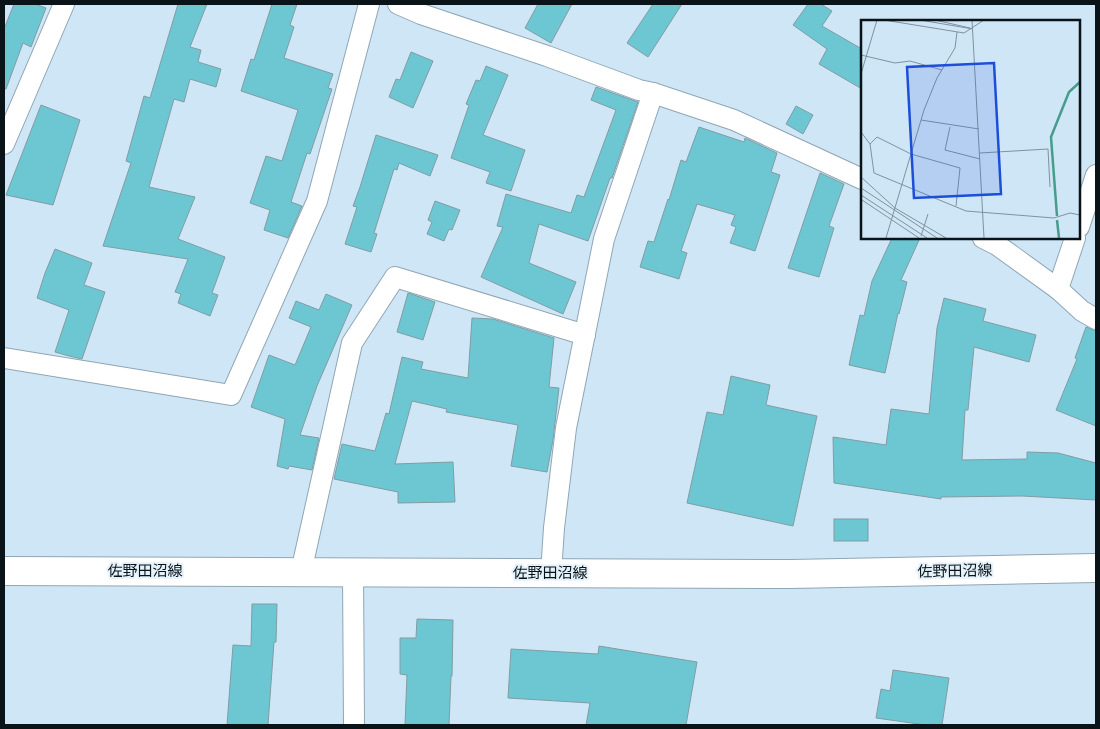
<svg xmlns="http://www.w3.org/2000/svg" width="1100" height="729" viewBox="0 0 1100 729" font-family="Cabin,'Noto Sans JP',sans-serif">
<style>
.building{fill:#6dc7d3;stroke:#809da2}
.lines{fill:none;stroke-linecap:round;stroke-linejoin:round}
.minor-casing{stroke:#90a6b5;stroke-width:22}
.primary-casing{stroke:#90a6b5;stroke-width:30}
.minor{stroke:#fff;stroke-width:20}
.primary{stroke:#fff;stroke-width:28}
.labels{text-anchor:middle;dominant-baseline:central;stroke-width:4;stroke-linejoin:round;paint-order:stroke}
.street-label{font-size:15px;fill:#0a1318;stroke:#e4f2fb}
.inset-river{fill:none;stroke:#479d8c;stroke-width:2.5}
.inset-road{fill:none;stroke:#80929d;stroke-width:1}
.view{fill:#1d4ed8;fill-opacity:0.15;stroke:#1d4ed8;stroke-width:2.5}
.inset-edge{fill:none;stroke:#0a1318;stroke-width:2.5}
</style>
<rect width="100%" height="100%" fill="#cfe6f6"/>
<g class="building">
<polygon points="14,4 35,4 46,8 31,47 23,43 6,89 4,89 4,29"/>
<polygon points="178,4 207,4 190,47 201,50 198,62 221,69 216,87 190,79 184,102 174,99 149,187 195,197 178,239 225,257 212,293 218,295 210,316 178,303 181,294 175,292 188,259 103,246 131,163 126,161 144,96 150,98"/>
<polygon points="272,4 297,4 290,25 294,27 284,58 333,74 328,88 332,89 310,154 307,153 291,202 302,206 288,238 264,230 270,210 250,203 266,156 282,161 298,110 241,91 251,59 254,60"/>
<polygon points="538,4 572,4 551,43 525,28"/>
<polygon points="653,4 682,4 648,57 627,43"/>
<polygon points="808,4 821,4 832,11 822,26 862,49 862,89 819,64 827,49 793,25"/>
<polygon points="411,52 433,61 413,108 389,97 396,79 400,80"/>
<polygon points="486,66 508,75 483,135 525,150 511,191 486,183 490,172 451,158 469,105 466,104 476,80 480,81"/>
<polygon points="596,87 638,102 612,178 610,178 588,241 539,224 529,263 576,282 563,314 481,277 503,227 497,226 506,194 571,213 577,195 584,197 616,110 591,100"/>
<polygon points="41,105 80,120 53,205 6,195"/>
<polygon points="796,106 813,115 803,134 786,124"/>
<polygon points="699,127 744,142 745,138 777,153 771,172 780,175 755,251 730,243 736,227 731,225 735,215 697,204 681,251 687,253 679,279 640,267 648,241 654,242 668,199 669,200 681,160 686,162"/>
<polygon points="376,135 438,155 430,176 399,163 397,170 394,169 374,233 377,234 371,252 345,244 357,207 353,206 360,187"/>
<polygon points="820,173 844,184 829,226 834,228 819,277 788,268"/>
<polygon points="435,201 460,210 452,230 449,229 444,241 427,234 432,222 428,220"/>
<polygon points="892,238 920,238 901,280 907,282 899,314 898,313 885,373 849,365 860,315 864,316 872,281"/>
<polygon points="55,249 92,263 84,285 105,292 82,359 69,356 55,352 69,310 37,298 45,273"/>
<polygon points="408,293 435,302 423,340 397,332"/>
<polygon points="326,294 352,305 317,386 300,435 319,438 312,470 289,466 288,469 277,466 285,419 251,407 269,355 295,365 311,327 289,318 296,301 319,310"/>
<polygon points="944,298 986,309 983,321 1036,335 1029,362 974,347 968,410 965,410 962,460 1027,459 1027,452 1058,453 1096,463 1096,500 1022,496 941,497 941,499 834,483 833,437 886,445 891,409 929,414 937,328"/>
<polygon points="472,318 493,319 554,338 549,387 559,388 553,440 547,472 511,466 518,425 446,412 447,409 412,401 395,464 453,462 455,502 398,503 398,492 334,479 342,444 375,451 386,413 389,414 402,357 423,362 421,369 468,378"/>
<polygon points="1086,327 1096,331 1096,426 1056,410 1077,359 1075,358"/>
<polygon points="731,376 770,385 766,405 817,416 793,526 687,503 707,412 723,415"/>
<rect x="834" y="519" width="34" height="22"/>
<polygon points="252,604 277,604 276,642 274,642 268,725 227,725 233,645 251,646"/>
<polygon points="417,619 453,620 452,676 451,676 449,725 405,725 407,675 400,674 400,638 416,638"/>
<polygon points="599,646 697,662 686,725 586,725 590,703 508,698 511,649 598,654"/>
<polygon points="893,670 949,678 942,725 926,725 876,718 881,689 890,691"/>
</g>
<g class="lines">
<defs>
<g id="minor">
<polyline points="398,4 421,14 547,56 639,90 653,93 734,120 862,179"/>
<polyline points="4,144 64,4"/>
<polyline points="1079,227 1096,175"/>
<polyline points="983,238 997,245 1058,289 1082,311 1096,319"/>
<polyline points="1058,289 1075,238"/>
<polyline points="4,358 231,395 317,201 369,4"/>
<polyline points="301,572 352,343 395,277 585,335"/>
<polyline points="353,572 354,725"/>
<polyline points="551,573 554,528 566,428 604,239 653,93"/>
</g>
<polyline id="primary" points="4,571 791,574 1096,568"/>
</defs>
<use href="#minor" class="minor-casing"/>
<use href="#primary" class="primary-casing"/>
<use href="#minor" class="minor"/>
<use href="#primary" class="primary"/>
</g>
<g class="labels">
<g class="street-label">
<text x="145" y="571">佐野田沼線</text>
<text transform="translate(955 571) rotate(-1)">佐野田沼線</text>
<text x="550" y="573">佐野田沼線</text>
</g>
</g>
<g transform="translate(861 20)">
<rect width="219" height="219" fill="#cfe6f6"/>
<path class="inset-river" d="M196,196L190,117L208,72L219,62M196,200L198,218"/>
<path class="inset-road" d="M23,0L103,13L123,0M59,0L112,9M74,0L109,8M111,0L123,218M0,35L34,43L49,41L81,50M0,54L16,0M60,100L118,109M89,107L84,130L119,139M0,112L9,124L13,153L105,191L193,198L209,193L219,195M9,124L16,117L50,134L99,148L95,186M119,133L187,129L189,167M0,157L34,188L85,218M0,168L76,218M0,175L66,218M1,180L58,218M60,216L67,194M25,218L63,90L76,58L94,28L96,12"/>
<path class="view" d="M133,43L140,174L53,178L46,47Z"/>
<rect width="219" height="219" class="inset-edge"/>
</g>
<rect width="1100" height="729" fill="none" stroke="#0a1318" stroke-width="10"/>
</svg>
